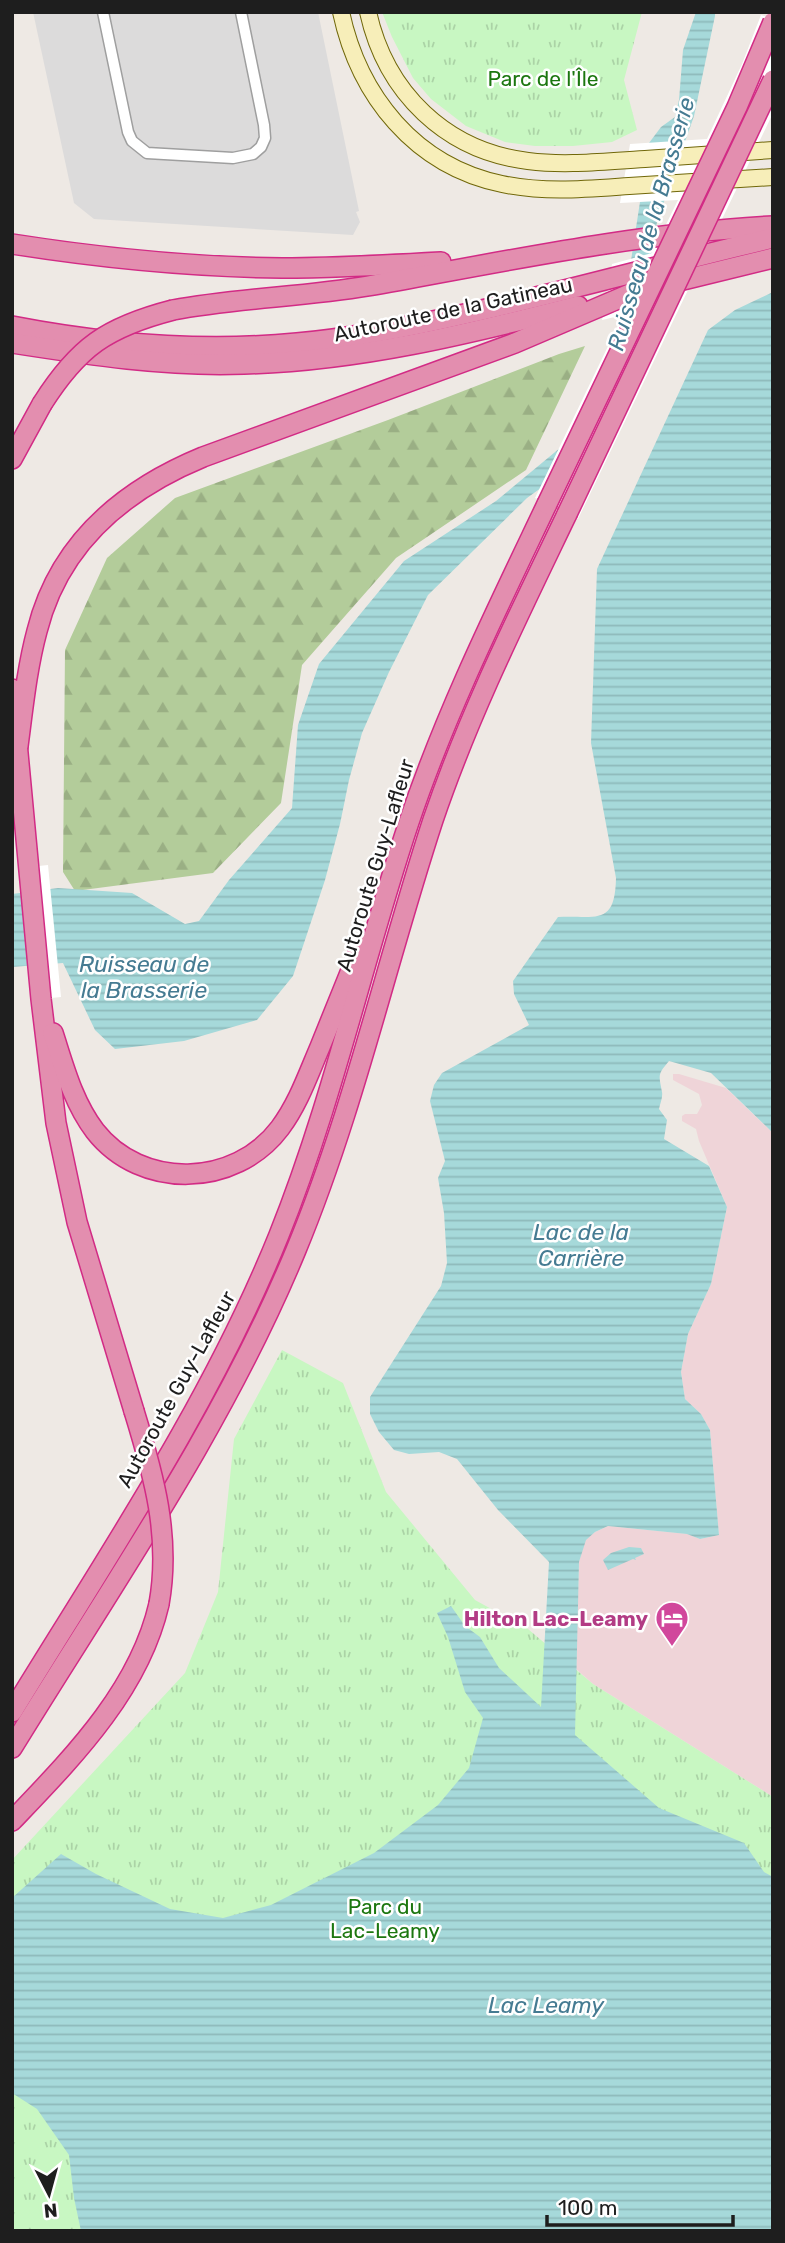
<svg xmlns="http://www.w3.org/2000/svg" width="785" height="2243" viewBox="0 0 785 2243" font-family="Rubik,sans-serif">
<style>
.residential{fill:#dcdbdb}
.commercial{fill:#efd4d8}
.forest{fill:url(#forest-firs)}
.park{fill:url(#park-tufts)}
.water{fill:url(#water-rules)}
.pier{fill:#fff}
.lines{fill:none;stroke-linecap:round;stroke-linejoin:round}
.minor-casing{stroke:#9f9f9f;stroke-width:13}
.secondary-casing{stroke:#706709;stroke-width:18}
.motorway-casing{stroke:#d22b85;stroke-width:22}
.minor{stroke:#fff;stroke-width:10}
.secondary{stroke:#f7eeb9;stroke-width:16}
.motorway{stroke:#e38eaf;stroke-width:19}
.motorway-bridge-casing{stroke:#d22b85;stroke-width:22;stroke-linecap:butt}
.motorway-bridge{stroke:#e38eaf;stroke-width:19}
.labels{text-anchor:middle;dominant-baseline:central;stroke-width:5;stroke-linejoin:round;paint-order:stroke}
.park-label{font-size:21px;fill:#1c7710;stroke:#fff}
.street-label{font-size:21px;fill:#1e1e1e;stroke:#fff}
.hotel-label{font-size:21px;font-weight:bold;fill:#b23c85;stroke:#fff;text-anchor:end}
.water-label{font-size:23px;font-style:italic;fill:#457b92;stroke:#fff}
</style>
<defs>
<pattern id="forest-firs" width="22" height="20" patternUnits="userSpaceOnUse" patternTransform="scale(1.75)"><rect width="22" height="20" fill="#b3cc9a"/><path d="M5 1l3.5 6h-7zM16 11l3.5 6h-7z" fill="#9aaf84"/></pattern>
<pattern id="park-tufts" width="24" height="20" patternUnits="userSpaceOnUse" patternTransform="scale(1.75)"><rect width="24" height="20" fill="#c8f7c2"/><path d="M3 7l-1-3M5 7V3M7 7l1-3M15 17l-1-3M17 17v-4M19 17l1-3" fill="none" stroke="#abd3a6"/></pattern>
<pattern id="water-rules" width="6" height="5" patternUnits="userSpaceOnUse" patternTransform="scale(1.75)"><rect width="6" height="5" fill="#a6d9da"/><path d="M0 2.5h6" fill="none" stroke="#8ebabb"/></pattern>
</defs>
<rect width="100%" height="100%" fill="#eee9e4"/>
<polygon class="residential" points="33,12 318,12 359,211 356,212 360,222 353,235 94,219 74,203"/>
<polygon class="commercial" points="673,1074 679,1074 726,1088 773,1133 773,1797 593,1684 576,1669 579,1562 585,1540 595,1532 608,1526 688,1534 700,1539 719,1535 710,1430 701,1414 685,1399 681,1372 688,1334 711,1284 727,1207 699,1141 696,1129 682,1121 682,1116 685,1114 697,1114 702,1105 699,1094 673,1080"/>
<polygon class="forest" points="585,346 526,470 396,558 302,665 281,803 213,873 75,891 63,872 65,650 107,558 175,498 388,420 559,354"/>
<g class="park">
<polygon points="382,12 642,12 624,80 637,130 612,142 573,146 535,146 505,142 466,126 431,99 413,78 392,37"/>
<polygon points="282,1350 343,1383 386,1492 475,1600 528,1629 593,1684 773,1797 773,2231 12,2231 12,1860 185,1673 218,1592 234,1439"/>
</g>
<g class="water">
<polygon points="696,12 715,12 715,16 694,116 657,222 637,339 573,465 527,498 428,595 389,672 362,733 349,780 340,824 325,880 293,976 257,1020 184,1041 115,1049 95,1030 63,963 12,967 12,894 58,888 132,893 185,924 199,921 229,880 292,808 298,725 319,664 404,561 496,501 566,443 621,326 649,143 661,127 675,117 679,100 683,50"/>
<path d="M773,292V1133L711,1073L669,1061C657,1075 659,1075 662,1092C663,1097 660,1104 659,1109L667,1120L664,1139L709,1166L727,1207L711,1284L688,1334L681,1372L685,1399L701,1414L710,1430L719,1535L700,1539L687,1534L608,1526L595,1532L586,1540L579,1562L575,1735L659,1808L744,1843L764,1872L773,1877V2231H81L74,2198L69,2155L37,2109L12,2093V1898L61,1854L96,1874L170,1909L223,1918L271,1905L374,1853L438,1805L469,1768L483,1718L465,1692L448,1637L437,1613L451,1606L465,1626L480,1637L499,1668L541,1707L549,1562L498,1510L457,1459L439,1452L409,1454L394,1450L379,1432L370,1414V1397L441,1286L447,1263L444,1213L438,1178L445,1161L430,1101L434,1085L442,1073L529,1025L514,994L513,981L558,917C596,915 615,927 616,878L591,743L597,569L708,330L735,310Z"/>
<polygon points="629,1547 641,1548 644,1554 635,1558 636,1560 633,1559 608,1570 603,1560 611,1553"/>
</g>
<g class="pier">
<polygon points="761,15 773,19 773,113 578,519 535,498 623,315 602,320 612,264 652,253 678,200 620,203 630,144 707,139 742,64"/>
<polygon points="48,865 61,997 32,1000 20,868"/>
</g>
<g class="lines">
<defs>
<polyline id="minor" points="103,12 128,132 132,141 147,153 233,158 253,154 261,147 265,138 264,125 241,12"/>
<g id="secondary">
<path d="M341,12C359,96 415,166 502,184C545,193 586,189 629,186C677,183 725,180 773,177"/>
<path d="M368,12C386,93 446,151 528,161C567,166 606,161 645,159C688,156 730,153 773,150"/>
</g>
<g id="motorway">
<path d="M12,244C101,258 192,267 282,268C335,268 388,265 441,262"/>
<polyline points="638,291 773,258"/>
<path d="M173,310C237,298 303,297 368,286C502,262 636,233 773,226"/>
<path d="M12,326C105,344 203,352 297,343C355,338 413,326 469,313C571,290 671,262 773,238"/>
<path d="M12,343C89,355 166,367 244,364C358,361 468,334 578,306"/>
<polyline points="12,459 42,404"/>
<polyline points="12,689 41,999 56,1123 77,1222 134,1411"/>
<path d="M18,746C23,708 27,668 37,631C59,543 123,490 203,457L515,343L632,293"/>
<path d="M53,1033C64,1067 73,1102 95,1131C141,1190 235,1188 280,1128C298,1104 308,1075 320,1047C334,1012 348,978 362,943"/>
<path d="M12,1712C106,1558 211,1404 279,1235C333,1101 363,959 409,822C446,712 497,609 547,504"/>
<path d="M12,1748C112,1585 223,1427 296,1250C354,1110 386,963 433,820C469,714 519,614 567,514"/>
<path d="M12,1821C72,1758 139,1691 159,1604"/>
</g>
</defs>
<use href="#minor" class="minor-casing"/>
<use href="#secondary" class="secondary-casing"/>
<use href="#motorway" class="motorway-casing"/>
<use href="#minor" class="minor"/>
<use href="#secondary" class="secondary"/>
<use href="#motorway" class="motorway"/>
<defs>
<g id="motorway-bridge">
<path d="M42,404C78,347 107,327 173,310"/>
<polyline points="547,504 737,107 773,22"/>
<polyline points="567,514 773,80"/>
<path d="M134,1411C154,1476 171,1537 159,1604"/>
</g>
</defs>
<use href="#motorway-bridge" class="motorway-bridge-casing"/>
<use href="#motorway-bridge" class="motorway-bridge"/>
</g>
<defs>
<symbol id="hotel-pin" viewBox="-11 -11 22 30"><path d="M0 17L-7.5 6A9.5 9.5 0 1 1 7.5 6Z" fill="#d1479c" stroke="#fff"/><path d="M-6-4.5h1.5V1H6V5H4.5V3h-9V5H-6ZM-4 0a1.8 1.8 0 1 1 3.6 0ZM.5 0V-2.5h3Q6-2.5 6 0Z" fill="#fff"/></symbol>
</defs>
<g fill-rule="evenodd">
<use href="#hotel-pin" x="653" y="1599" width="38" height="52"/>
</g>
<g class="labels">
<g class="park-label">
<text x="543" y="78">Parc de l'Île</text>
<text x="385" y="1906">Parc du<tspan x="385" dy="24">Lac-Leamy</tspan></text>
</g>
<g class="street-label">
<text transform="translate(453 309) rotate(-12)">Autoroute de la Gatineau</text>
<text transform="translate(375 865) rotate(-73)">Autoroute Guy-Lafleur</text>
<text transform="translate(176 1389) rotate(-61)">Autoroute Guy-Lafleur</text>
</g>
<g class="hotel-label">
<text x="648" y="1618">Hilton Lac-Leamy</text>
</g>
<g class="water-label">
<text transform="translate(651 224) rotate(-74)">Ruisseau de la Brasserie</text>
<text x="144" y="964">Ruisseau de<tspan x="144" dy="26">la Brasserie</tspan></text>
<text x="581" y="1232">Lac de la<tspan x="581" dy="26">Carrière</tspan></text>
<text x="546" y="2005">Lac Leamy</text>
</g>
</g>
<rect width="785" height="2243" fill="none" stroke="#1e1e1e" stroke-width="28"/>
<g transform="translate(49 2194) rotate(174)" stroke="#ffffff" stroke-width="5" paint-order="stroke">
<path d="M0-5L12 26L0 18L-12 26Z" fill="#1e1e1e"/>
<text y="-10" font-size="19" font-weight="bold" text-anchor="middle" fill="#1e1e1e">N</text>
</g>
<path d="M547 2215v10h186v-10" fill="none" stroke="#1e1e1e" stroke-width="3.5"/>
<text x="558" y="2215" font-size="21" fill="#1e1e1e" stroke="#ffffff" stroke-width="5" paint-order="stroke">100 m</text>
</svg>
